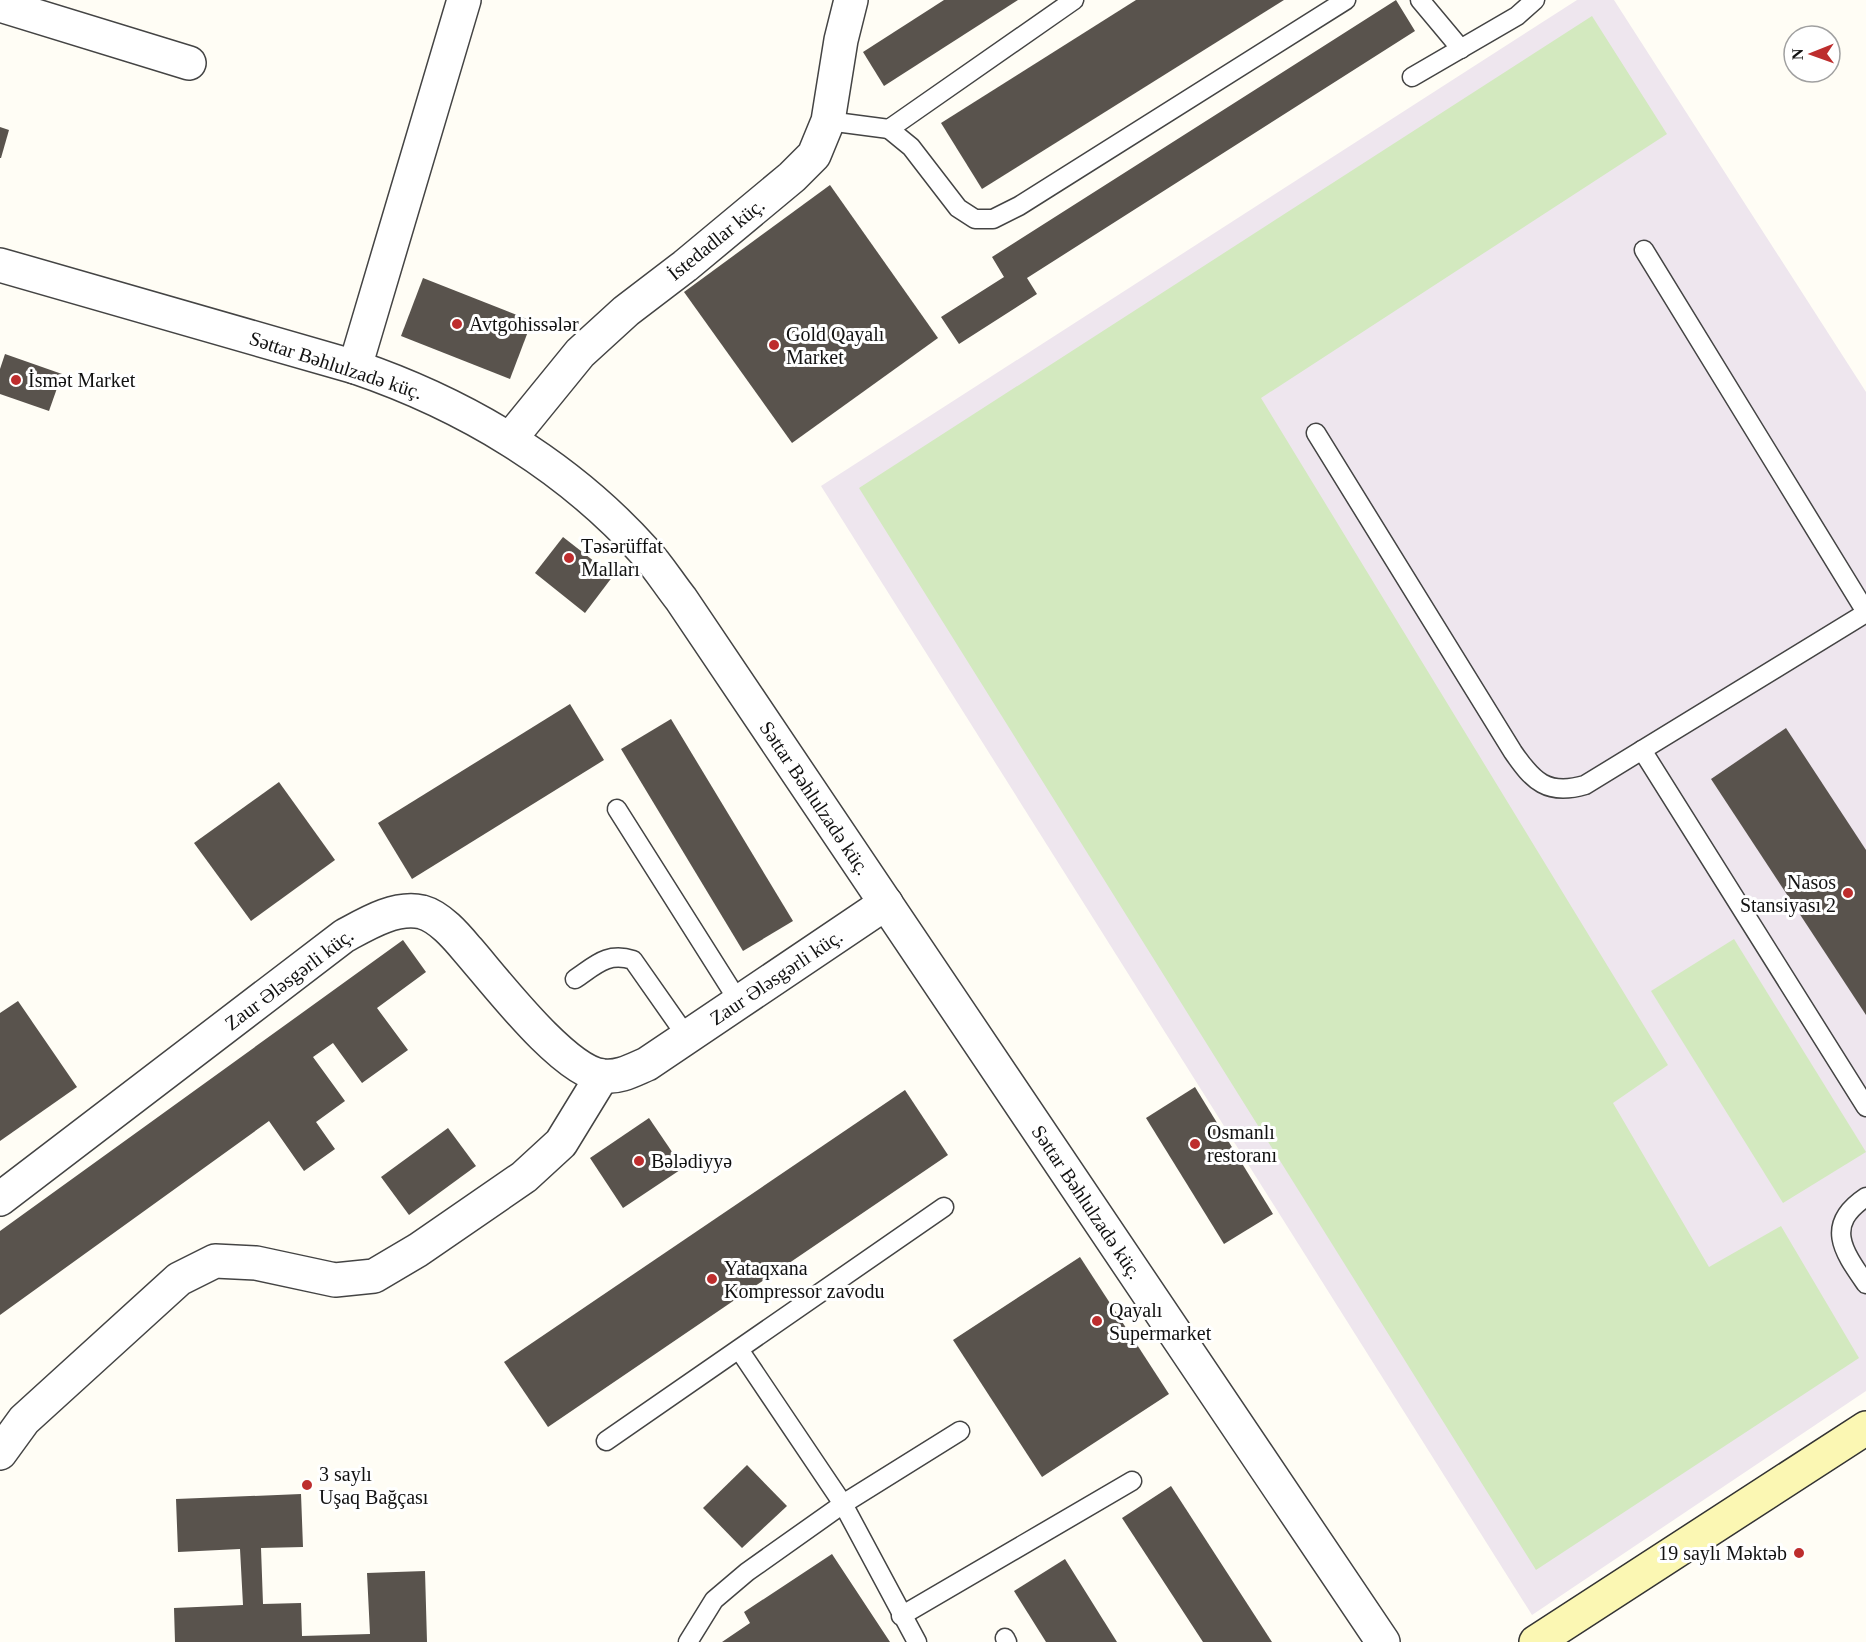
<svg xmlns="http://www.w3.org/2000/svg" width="1866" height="1642" viewBox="0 0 1866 1642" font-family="'Times New Roman',serif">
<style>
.industrial{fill:#eee6ee}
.green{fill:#d3e9bf}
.building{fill:#59534d}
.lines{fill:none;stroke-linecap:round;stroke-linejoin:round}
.lane-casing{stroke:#444;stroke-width:21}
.street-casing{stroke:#444;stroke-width:36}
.secondary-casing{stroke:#333;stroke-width:36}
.lane{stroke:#fff;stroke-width:18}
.street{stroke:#fff;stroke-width:33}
.secondary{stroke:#fbf7b3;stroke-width:33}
.poi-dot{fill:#bd2d2d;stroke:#fff;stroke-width:2}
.labels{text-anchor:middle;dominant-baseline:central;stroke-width:6;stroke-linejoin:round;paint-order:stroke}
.street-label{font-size:20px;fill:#111;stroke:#fff}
.poi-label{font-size:20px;fill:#111;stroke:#fff;text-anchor:start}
</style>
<rect width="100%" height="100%" fill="#fffdf5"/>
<polygon class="industrial" points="1577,0 1614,0 1866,392 1866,1391 1532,1615 821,486"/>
<g class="green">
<polygon points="1592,16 1667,134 1261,398 1668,1065 1613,1103 1709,1267 1781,1226 1859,1358 1536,1570 859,488"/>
<polygon points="1734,939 1866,1152 1783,1203 1651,991"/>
</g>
<g class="building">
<polygon points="944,0 1018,0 884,86 863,52"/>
<polygon points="1136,0 1284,0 982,189 941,123"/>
<polygon points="1396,0 1415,31 1027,278 1037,294 959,344 941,317 1004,277 992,257"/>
<polygon points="0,127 9,130 1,158 0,158"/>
<polygon points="830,185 938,338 792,443 684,292"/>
<polygon points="423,278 532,321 510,379 401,336"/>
<polygon points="5,354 62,374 49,411 0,394 0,369"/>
<polygon points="563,537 613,576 585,613 535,573"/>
<polygon points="570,704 604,760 412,879 378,823"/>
<polygon points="671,719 793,921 743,951 621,749"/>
<polygon points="1786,728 1866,850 1866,1015 1711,779"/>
<polygon points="279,782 335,860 251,921 194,843"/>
<polygon points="403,940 426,972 377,1008 408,1050 362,1083 333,1043 313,1057 345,1101 316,1122 335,1149 304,1171 269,1121 0,1315 0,1231"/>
<polygon points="18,1001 77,1087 0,1141 0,1013"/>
<polygon points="1195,1087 1273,1214 1224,1244 1146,1118"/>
<polygon points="905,1090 948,1155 548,1427 504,1362"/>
<polygon points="649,1118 683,1168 623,1208 590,1158"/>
<polygon points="448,1128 476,1166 409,1215 381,1177"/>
<polygon points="1080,1257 1169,1394 1042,1477 953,1340"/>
<polygon points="747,1465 787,1506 742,1548 703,1508"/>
<polygon points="1171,1486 1272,1642 1203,1642 1122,1518"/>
<polygon points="301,1494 303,1547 261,1548 263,1604 301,1603 302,1636 370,1634 367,1573 425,1571 427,1642 175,1642 174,1608 243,1605 240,1549 178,1552 176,1499"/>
<polygon points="832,1554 890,1642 722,1642 750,1623 744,1612"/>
<polygon points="1065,1559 1117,1642 1046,1642 1014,1591"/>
</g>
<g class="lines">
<defs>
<g id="lane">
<polyline points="1420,0 1461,49"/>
<polyline points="1412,77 1517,16 1535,0"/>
<polyline points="828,121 889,129 1074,0"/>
<polyline points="889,129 911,147 958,208 975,219 993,219 1019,206 1346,0"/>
<polyline points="1644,250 1866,612"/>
<path d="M1316,433L1513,752C1533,781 1547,796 1585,785L1866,613"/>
<polyline points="1642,750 1866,1107"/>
<polyline points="617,809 739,1002"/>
<path d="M575,979C596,965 607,952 633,960L687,1037"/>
<path d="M1866,1197C1824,1225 1843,1251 1866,1284"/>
<polyline points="740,1351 843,1504 917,1642"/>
<polyline points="606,1441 944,1207"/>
<polyline points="901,1616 1132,1481"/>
<polyline points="1005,1638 1007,1642"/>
<polyline points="688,1642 714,1600 747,1572 843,1504 960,1431"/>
</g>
<g id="street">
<polyline points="0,5 189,63"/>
<path d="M0,265L355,367C464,404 567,465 645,552C658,566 669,584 681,599L1383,1642"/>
<polyline points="355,367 464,0"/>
<polyline points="510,439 580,353 626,311 685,266 792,177 814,155 828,121 841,40 851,0"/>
<path d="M0,1199L344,936C366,924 395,906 422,912C440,917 456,936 467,949C495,981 564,1072 603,1076C619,1078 633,1070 647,1064L886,903"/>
<polyline points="0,1453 24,1420 179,1279 215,1261 256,1263 335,1280 374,1276 418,1250 524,1177 561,1143 602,1076"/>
</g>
<polyline id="secondary" points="1536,1642 1866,1428"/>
</defs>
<use href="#lane" class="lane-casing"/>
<use href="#street" class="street-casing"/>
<use href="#secondary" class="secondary-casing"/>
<use href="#lane" class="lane"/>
<use href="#street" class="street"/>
<use href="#secondary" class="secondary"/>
</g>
<g class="poi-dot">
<circle cx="457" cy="324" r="6"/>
<circle cx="774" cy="345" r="6"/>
<circle cx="16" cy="380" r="6"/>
<circle cx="569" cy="558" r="6"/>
<circle cx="1848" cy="893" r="6"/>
<circle cx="1195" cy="1144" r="6"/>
<circle cx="639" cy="1161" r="6"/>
<circle cx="712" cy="1279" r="6"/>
<circle cx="1097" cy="1321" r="6"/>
<circle cx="307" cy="1485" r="6"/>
<circle cx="1799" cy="1553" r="6"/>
</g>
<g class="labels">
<g class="street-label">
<text transform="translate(716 239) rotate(-39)">İstedadlar küç.</text>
<text transform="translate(336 365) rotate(18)">Səttar Bəhlulzadə küç.</text>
<text transform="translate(815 798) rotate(56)">Səttar Bəhlulzadə küç.</text>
<text transform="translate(776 977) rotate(-34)">Zaur Ələsgərli küç.</text>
<text transform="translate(289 979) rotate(-37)">Zaur Ələsgərli küç.</text>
<text transform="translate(1087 1202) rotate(56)">Səttar Bəhlulzadə küç.</text>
</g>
<g class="poi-label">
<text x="469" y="324">Avtgohissələr</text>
<text x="786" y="334">Gold Qayalı<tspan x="786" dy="23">Market</tspan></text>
<text x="28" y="380">İsmət Market</text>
<text x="581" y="546">Təsərüffat<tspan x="581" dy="23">Malları</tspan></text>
<text x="1836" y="882" text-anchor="end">Nasos<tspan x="1836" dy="23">Stansiyası 2</tspan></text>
<text x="1207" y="1132">Osmanlı<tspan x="1207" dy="23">restoranı</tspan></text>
<text x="651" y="1161">Bələdiyyə</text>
<text x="724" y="1268">Yataqxana<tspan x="724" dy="23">Kompressor zavodu</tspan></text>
<text x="1109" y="1310">Qayalı<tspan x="1109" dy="23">Supermarket</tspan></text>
<text x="319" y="1474">3 saylı<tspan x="319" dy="23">Uşaq Bağçası</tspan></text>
<text x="1787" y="1553" text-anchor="end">19 saylı Məktəb</text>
</g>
</g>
<g transform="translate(1812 54) rotate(269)"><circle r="28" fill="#ffffff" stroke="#a0a0a0" stroke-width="1.5"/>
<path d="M0-4.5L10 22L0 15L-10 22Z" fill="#bd2d2d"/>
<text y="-9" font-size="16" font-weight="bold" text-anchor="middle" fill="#111111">N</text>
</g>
</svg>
